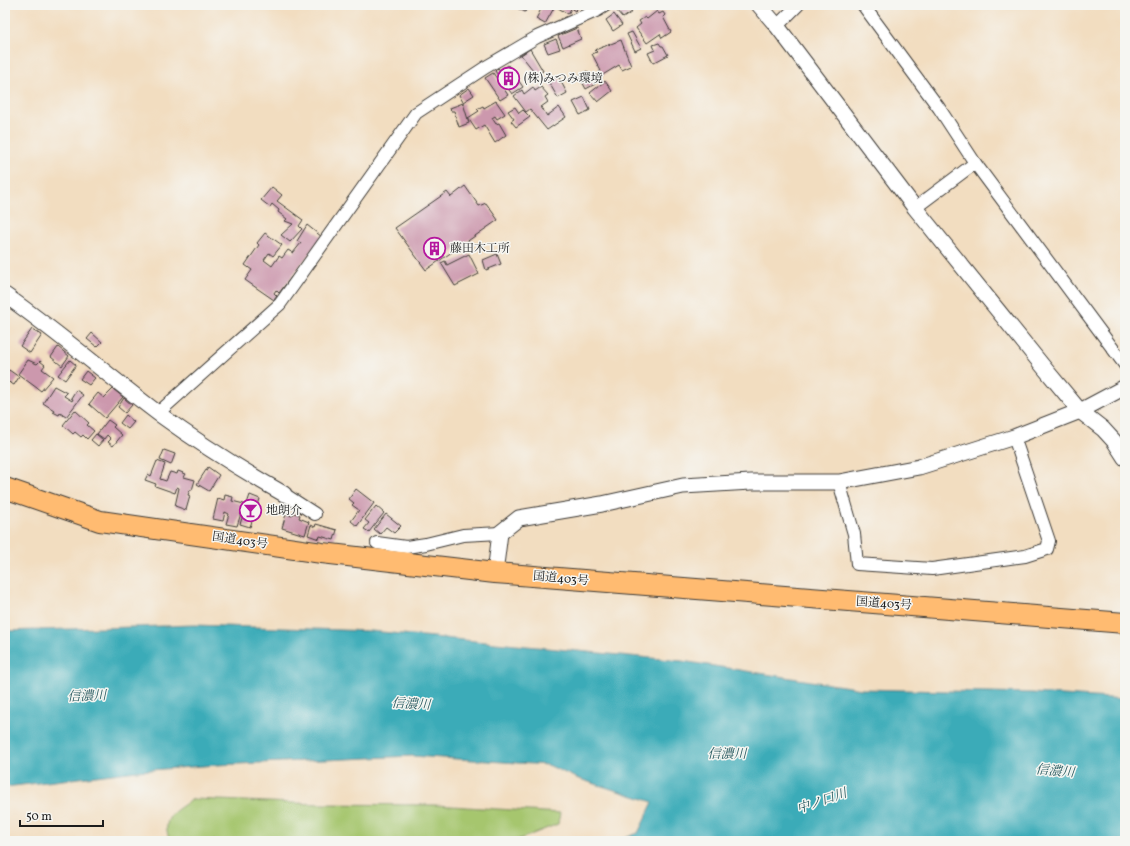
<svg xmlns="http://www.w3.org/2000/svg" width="1130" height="846" viewBox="0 0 1130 846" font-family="Vollkorn,'Noto Serif JP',serif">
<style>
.green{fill:#a6c66e;stroke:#617145}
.water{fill:#3babb8;stroke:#2c646a}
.building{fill:#cc98ad}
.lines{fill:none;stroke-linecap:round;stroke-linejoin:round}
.minor-casing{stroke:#3c3935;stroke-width:14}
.tertiary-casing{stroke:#3c3935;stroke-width:17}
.trunk-casing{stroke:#3c3935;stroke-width:22}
.minor{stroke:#fff;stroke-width:12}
.tertiary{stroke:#fff;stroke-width:15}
.trunk{stroke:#ffbb71;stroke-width:20}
.labels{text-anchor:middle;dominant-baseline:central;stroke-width:3;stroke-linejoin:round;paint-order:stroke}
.poi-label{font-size:12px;fill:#1c1c1c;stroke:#f6f6f2;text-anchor:start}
.street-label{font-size:12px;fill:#1c1c1c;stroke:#f6f6f2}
.water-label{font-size:13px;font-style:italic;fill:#2a5c62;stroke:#f6f6f2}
</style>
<rect width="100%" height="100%" fill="#f6f6f2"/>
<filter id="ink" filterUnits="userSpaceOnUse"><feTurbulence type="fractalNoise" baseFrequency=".025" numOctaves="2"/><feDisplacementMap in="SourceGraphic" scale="8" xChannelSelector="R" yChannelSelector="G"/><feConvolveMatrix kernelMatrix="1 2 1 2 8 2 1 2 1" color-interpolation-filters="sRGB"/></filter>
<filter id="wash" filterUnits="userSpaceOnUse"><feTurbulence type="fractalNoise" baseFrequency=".012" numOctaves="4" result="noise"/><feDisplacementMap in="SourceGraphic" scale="16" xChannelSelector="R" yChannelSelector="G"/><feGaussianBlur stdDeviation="0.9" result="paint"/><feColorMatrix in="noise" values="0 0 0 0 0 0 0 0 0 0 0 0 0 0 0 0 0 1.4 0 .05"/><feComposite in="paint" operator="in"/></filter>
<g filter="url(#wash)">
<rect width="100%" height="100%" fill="#f2ddc0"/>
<path class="green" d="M193,799L319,804L435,805L560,813L558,824L515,841H170C160,817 175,811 193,799Z"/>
<polygon class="water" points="194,625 371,631 682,661 862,689 1032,693 1125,699 1125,841 617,841 638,833 653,802 576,778 548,765 412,756 216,765 137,771 5,787 5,631"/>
<g id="blocks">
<g class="building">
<polygon points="511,5 525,5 528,7 525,12"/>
<polygon points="543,5 573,5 568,14 555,6 545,24 536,19"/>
<polygon points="623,5 627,5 632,12 623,18 616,10"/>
<polygon points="575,6 578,8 575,11 572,9"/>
<polygon points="657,11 659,14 663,12 665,15 663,17 671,32 662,38 660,34 647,43 636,28 641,24 639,21 645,17 647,19"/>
<polygon points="614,14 622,25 613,31 606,20"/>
<polygon points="577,28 581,39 563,47 558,36"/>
<polygon points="632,32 641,48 635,51 627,34"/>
<polygon points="556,39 560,49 548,53 544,44"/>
<polygon points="621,40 631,66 622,70 619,65 601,76 599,72 601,71 592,54 597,52 595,50"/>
<polygon points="659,43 661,46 663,46 668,55 653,63 648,53 655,50 653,45"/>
<polygon points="530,49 543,71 537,75 521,55"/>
<polygon points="508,65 523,87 512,94 495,71 498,68 500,71"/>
<polygon points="587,71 595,84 586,89 579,76"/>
<polygon points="493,73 508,95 500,100 485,78"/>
<polygon points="558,76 567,93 558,98 548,81"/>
<polygon points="605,81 612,91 598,102 590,93"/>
<polygon points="533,87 535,91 541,87 548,95 545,97 548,102 541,107 547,116 559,107 566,117 547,130 530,109 526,112 514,96 522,90 524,94"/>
<polygon points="469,88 474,95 463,102 459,95"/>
<polygon points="584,97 590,110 580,115 573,102"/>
<polygon points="496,101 505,114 497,119 495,116 492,118 496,124 499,123 506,135 495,143 484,125 476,130 468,118 479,111 477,109 483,106 484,108"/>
<polygon points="463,103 469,123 459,127 454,111 451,111 450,108"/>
<polygon points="515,107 519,113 523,110 530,117 516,127 511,121 514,119 508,111"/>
<polygon points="465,186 479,206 486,203 498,220 426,270 395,228 447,192 451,197"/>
<polygon points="272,187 282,195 277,201 303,220 299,226 302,229 290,242 281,235 293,224 285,221 287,219 278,212 279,210 272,204 270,207 261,200"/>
<polygon points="307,225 322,237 279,293 276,290 274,293 277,296 274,300 245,280 252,270 245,265 259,245 257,243 265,233 282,245 273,256 269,253 264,260 272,266 279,256 282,258 288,250 293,253 301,243 297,241"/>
<polygon points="469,254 479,274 455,286 441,263 445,261 447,265"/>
<polygon points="497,254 501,264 486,270 483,260"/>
<polygon points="32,329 42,335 30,353 20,346"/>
<polygon points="92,333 102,342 97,347 87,339"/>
<polygon points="58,347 69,356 62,366 51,357"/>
<polygon points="28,360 37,364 40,361 45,365 42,369 53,377 41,391 18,374"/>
<polygon points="70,360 76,365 65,380 58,375"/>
<polygon points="9,370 19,377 14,385 5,380 5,375"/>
<polygon points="86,371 95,378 89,385 80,379"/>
<polygon points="54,386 67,393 64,396 72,401 73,399 71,398 76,390 83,395 66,417 60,413 59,415 53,412 54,410 43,403"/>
<polygon points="113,389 123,397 105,418 89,404 98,393 104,398"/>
<polygon points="124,398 132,405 125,413 118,407"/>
<polygon points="75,410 89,423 87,425 94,431 87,439 83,435 81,437 75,432 73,434 63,425"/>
<polygon points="126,415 134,422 128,429 120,423"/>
<polygon points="108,420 115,425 113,427 122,435 113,446 108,442 111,439 107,435 104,439 97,434"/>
<polygon points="96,434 103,440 98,446 91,440"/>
<polygon points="164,450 175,454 171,465 160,460"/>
<polygon points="157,461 165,464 160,479 166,481 170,472 177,474 178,471 186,474 184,477 195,480 192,490 190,490 188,495 190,496 186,510 175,506 179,488 177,487 175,493 155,486 156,484 145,480 148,474 151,476"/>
<polygon points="208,467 219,475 209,491 197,484"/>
<polygon points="356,489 374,503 357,526 351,521 359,510 352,505 354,503 349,499"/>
<polygon points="225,495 233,497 232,501 244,504 237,526 226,524 229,514 225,512 223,521 213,519 218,498 224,500"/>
<polygon points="250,495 260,499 250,527 240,524"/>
<polygon points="286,506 290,507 288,513 284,512"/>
<polygon points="376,506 384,513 369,532 364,529 369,523 365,520"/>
<polygon points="294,513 300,515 299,518 309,522 305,535 282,528 286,514 292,516"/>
<polygon points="386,514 401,526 394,533 386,527 380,534 374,529"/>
<polygon points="316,524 337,530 334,540 320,536 319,539 308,535 311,525 315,527"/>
</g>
</g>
</g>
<g filter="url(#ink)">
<use href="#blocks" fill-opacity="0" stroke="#3c3935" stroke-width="1"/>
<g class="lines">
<defs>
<g id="minor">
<polyline points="863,5 939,108 975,163 1125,365"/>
<polyline points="777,26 798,5"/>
<polyline points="915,208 975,163"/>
<polyline points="158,413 280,304 416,113 486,67 537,37 598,10 606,5"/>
<polyline points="839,482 854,534 857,564 932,569 1025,556 1047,549 1049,541 1014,437"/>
<polyline points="284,494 315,514"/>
<polyline points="377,543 406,547 426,544 463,535 500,533"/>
</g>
<g id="tertiary">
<polyline points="759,5 777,26 915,208 1046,370 1080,411 1103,429 1114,441 1125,458"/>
<path d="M5,295C58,332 107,375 159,414C199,443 240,469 284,494"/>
<polyline points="495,573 500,533 519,518 602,504 683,486 751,482 839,482 919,467 1014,437 1080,411 1125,387"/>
</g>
<polyline id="trunk" points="5,488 100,521 322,553 495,573 1125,623"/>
</defs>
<use href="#minor" class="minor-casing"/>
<use href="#tertiary" class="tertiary-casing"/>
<use href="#trunk" class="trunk-casing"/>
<use href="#minor" class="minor"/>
<use href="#tertiary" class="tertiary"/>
<use href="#trunk" class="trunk"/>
</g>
</g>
<defs>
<symbol id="building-ring" viewBox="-11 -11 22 22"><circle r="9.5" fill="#f6f6f2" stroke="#b5179e" stroke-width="1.5"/><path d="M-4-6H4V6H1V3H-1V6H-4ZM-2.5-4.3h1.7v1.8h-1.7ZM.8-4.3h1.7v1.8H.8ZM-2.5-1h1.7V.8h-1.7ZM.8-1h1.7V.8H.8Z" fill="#b5179e"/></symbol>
<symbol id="bar-ring" viewBox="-11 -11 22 22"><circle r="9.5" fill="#f6f6f2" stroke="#b5179e" stroke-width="1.5"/><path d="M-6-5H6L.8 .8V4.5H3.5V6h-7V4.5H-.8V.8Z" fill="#b5179e"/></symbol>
</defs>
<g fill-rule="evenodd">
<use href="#building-ring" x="496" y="66" width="25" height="25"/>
<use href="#building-ring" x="422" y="236" width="25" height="25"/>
<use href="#bar-ring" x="238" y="498" width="25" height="25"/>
</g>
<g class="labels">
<g class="poi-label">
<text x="524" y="79">(株)みつみ環境</text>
<text x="450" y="249">藤田木工所</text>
<text x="266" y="511">地朗介</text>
</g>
<g class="street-label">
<text transform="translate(240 541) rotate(8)">国道403号</text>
<text transform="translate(561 579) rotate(5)">国道403号</text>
<text transform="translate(884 604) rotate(4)">国道403号</text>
</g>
<g class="water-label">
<text transform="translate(87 697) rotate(-2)">信濃川</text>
<text transform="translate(411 705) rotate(3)">信濃川</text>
<text x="727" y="755">信濃川</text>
<text transform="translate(1055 772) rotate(5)">信濃川</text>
<text transform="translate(822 802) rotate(-19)">中ノ口川</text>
</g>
</g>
<rect width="1130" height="846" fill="none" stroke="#f6f6f2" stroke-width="20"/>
<path d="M20 820v6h83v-6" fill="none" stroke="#1c1c1c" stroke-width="2"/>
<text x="26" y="820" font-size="12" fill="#1c1c1c" stroke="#f6f6f2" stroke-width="3" paint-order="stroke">50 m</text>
</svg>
